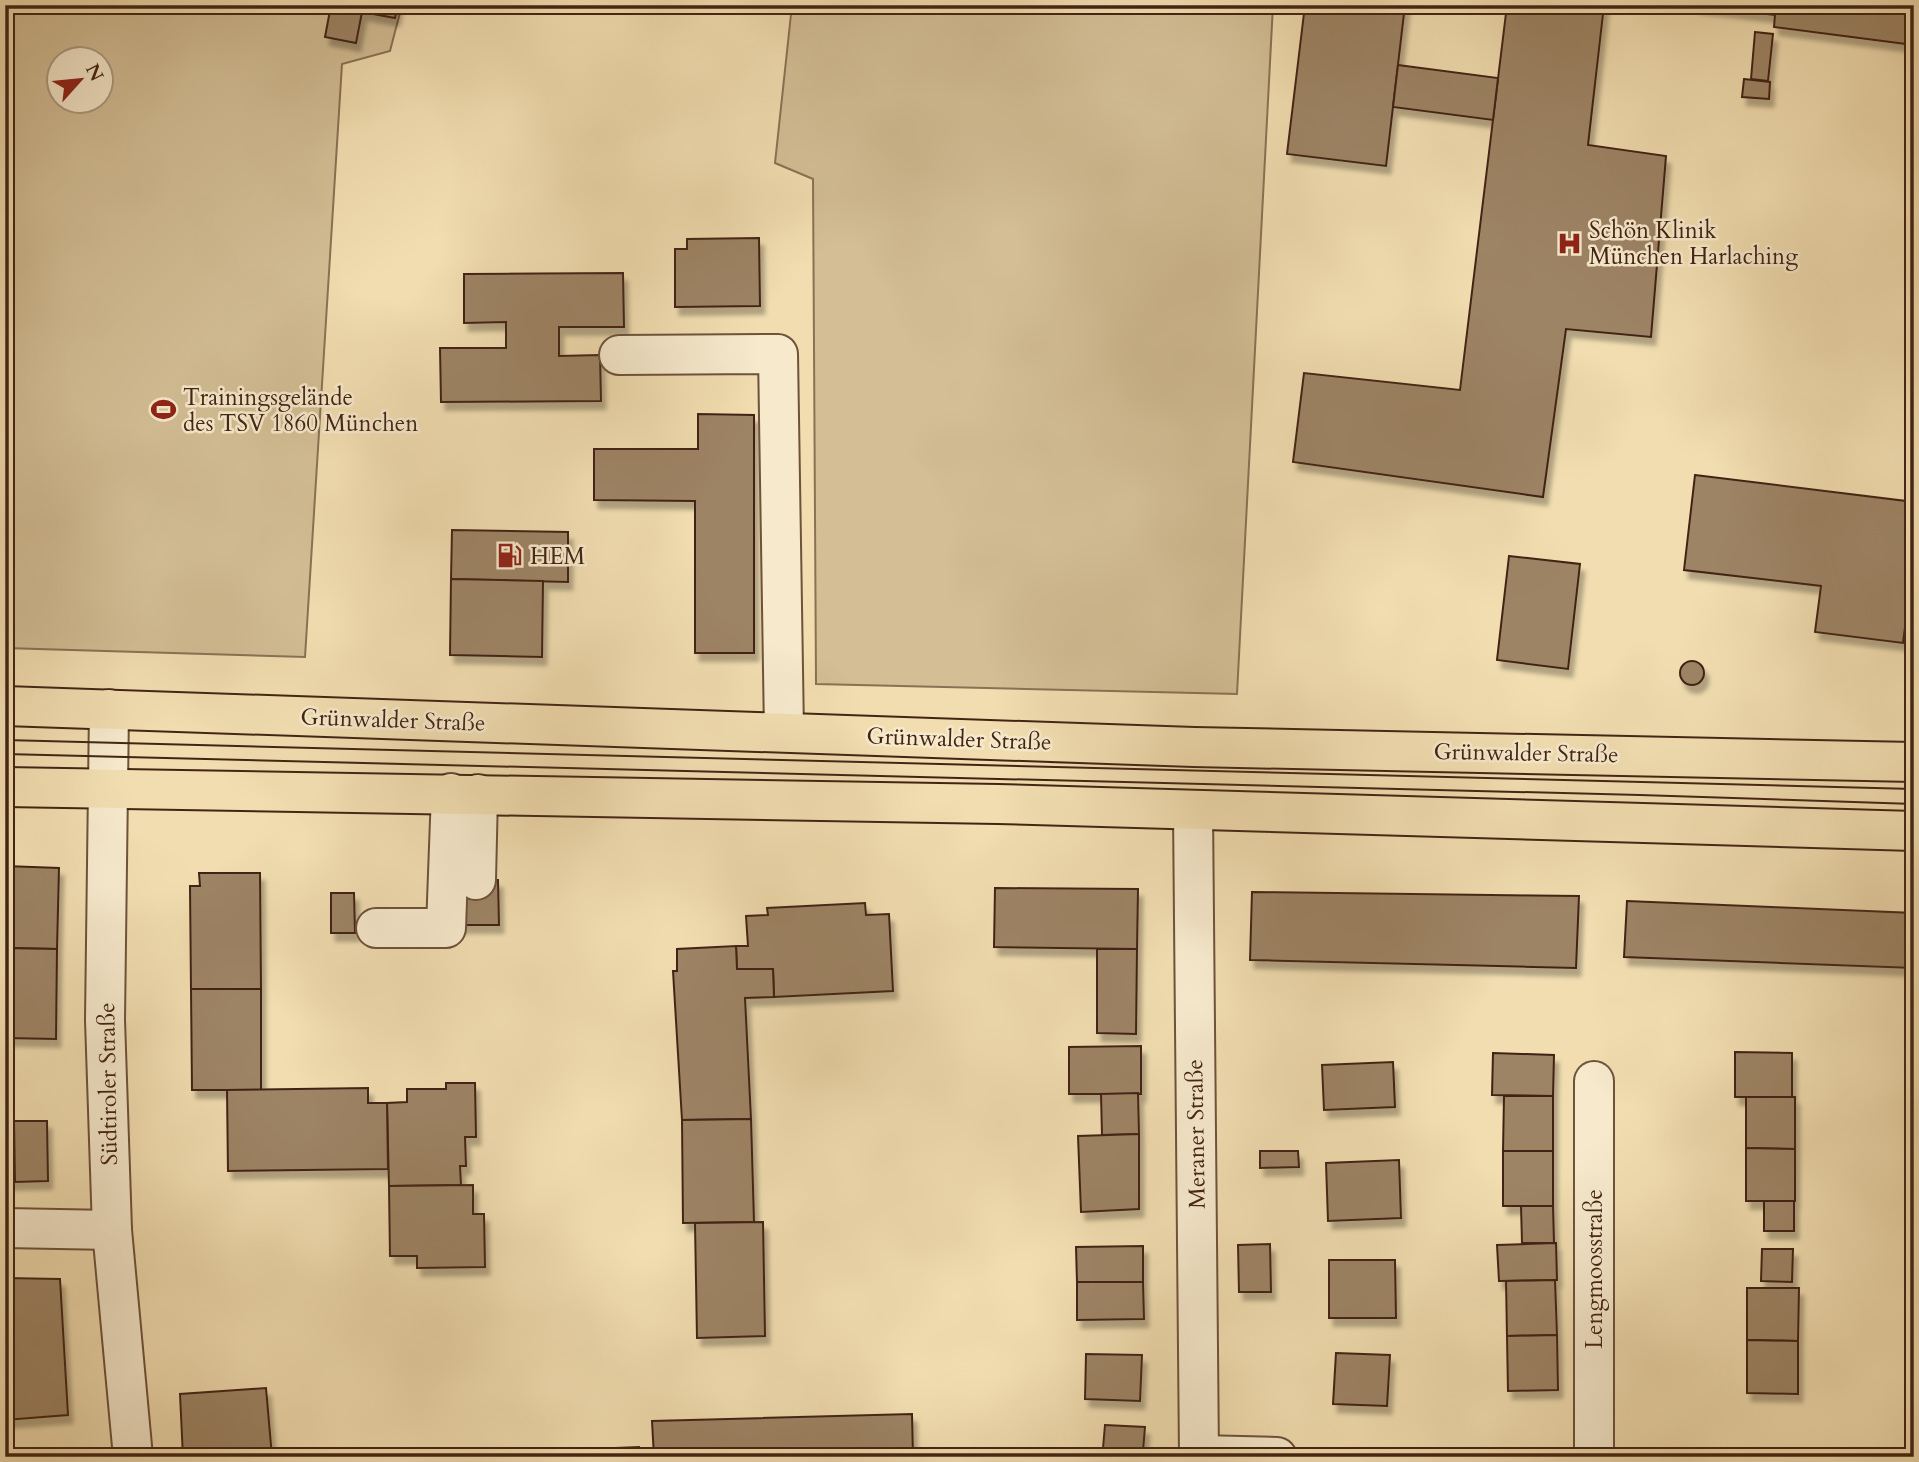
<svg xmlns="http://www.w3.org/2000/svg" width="1919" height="1462" viewBox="0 0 1919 1462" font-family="Cardo,serif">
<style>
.green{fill:#d3be95;stroke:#8b7154;stroke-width:2;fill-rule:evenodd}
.building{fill:#9d8465;stroke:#432414;stroke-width:2;filter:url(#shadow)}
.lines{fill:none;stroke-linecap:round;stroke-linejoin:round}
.minor-casing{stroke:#6e523b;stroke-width:42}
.major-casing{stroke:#432414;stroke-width:42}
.minor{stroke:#f6e9cc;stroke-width:38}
.major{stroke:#f1ddb0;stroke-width:38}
.tram{stroke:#432414;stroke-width:2}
.labels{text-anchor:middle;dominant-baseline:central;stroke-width:5;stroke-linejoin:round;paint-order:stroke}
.poi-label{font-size:23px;fill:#432414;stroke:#f6e9cc;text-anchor:start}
.street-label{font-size:23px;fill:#432414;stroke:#f6e9cc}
</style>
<defs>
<filter id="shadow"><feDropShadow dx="4.5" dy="8" stdDeviation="2" flood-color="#0004"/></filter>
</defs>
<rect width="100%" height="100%" fill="#f1ddb0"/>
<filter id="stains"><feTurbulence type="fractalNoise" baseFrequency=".00286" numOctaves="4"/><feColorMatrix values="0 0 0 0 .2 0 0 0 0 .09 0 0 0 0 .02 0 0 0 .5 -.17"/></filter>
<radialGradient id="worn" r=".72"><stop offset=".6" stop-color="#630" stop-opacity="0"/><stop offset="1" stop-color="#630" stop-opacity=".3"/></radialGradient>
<g class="green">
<path d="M5,5H402L390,51L342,64L305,657L5,648ZM60,60H102V102H60Z"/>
<polygon points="792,5 1273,5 1237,694 816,684 813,179 775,163"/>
</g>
<g class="building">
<polygon points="398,5 395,18 362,12 356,43 325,37 331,5"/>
<polygon points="1305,5 1405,5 1386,166 1287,154"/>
<polygon points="1507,5 1604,5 1588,145 1666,156 1651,337 1566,329 1543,497 1293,462 1304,373 1460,390"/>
<polygon points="1693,5 1914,5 1914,45 1774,27 1775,15"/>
<polygon points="1755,32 1773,34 1768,81 1751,79"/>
<polygon points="1398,65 1498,78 1493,120 1393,107"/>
<polygon points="1744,79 1770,82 1769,99 1742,97"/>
<polygon points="759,238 760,306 675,307 675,249 687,249 687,239"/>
<polygon points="623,273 624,327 559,327 559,356 600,355 601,401 441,402 440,348 506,348 506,322 464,323 464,274"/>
<polygon points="698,414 754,415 754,653 695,653 695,501 594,500 594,449 698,449"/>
<polygon points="1695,475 1914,502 1914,597 1909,596 1903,643 1815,632 1821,586 1684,570"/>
<polygon points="452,530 568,532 568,582 451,579"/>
<polygon points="1509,556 1580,564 1568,669 1497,660"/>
<polygon points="451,579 543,581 542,657 450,655"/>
<circle cx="1692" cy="673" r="12"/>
<polygon points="5,866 59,868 57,949 5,948"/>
<polygon points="199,873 260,873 261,989 191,989 190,886 200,886"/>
<polygon points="456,880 498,880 499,925 457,925"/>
<polygon points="995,888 1138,889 1137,949 994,947"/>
<polygon points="1252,892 1579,896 1576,968 1250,960"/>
<polygon points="331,893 354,893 355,933 331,933"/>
<polygon points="1627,901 1914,913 1914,968 1624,957"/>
<polygon points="865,903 866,915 889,914 893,991 774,997 773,969 737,969 736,946 748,946 746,916 768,915 767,908"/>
<polygon points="736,946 737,969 773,969 774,997 745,998 751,1119 682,1120 673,971 677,971 677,949"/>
<polygon points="5,948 57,949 56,1039 5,1038"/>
<polygon points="1097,949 1137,949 1136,1034 1097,1033"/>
<polygon points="191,989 261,989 261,1090 192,1090"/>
<polygon points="1141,1046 1141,1094 1069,1094 1069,1047"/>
<polygon points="1735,1052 1792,1053 1792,1097 1735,1097"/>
<polygon points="1493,1053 1554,1055 1553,1096 1492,1095"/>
<polygon points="1393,1062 1395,1107 1324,1110 1322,1065"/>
<polygon points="446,1083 475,1083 476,1137 465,1137 466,1166 460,1166 461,1185 389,1186 387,1103 407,1102 407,1089 446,1089"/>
<polygon points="368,1088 368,1103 387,1103 388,1169 228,1171 227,1090"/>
<polygon points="1138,1093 1139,1134 1102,1135 1101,1094"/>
<polygon points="1504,1096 1553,1096 1553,1151 1503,1151"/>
<polygon points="1746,1097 1795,1097 1795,1149 1746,1148"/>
<polygon points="751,1119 754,1222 683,1223 682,1120"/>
<polygon points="5,1121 14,1121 15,1182 5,1182"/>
<polygon points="14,1121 47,1121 48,1181 15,1182"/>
<polygon points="1139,1134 1139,1209 1081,1212 1078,1136"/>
<polygon points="1746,1148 1795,1149 1795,1201 1746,1201"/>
<polygon points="1260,1151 1298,1151 1299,1167 1260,1168"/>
<rect x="1503" y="1151" width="50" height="55"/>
<polygon points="1399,1160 1401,1218 1328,1221 1326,1163"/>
<polygon points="473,1185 473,1214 484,1214 485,1267 417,1268 417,1256 390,1256 389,1186"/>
<rect x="1764" y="1201" width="30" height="30"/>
<polygon points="1521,1206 1553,1206 1554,1243 1522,1243"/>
<polygon points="763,1222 765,1336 697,1338 695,1223"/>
<polygon points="1556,1243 1557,1280 1499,1281 1497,1245"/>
<polygon points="1270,1244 1271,1292 1239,1292 1238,1245"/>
<polygon points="1143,1246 1143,1282 1077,1282 1076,1247"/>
<polygon points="1762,1249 1793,1249 1792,1282 1761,1281"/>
<polygon points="1329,1260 1395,1260 1396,1318 1329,1318"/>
<polygon points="5,1278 60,1279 68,1415 5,1420"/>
<polygon points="1555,1280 1557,1335 1507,1336 1506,1281"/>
<polygon points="1077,1282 1143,1282 1144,1319 1077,1320"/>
<polygon points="1747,1288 1799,1288 1798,1341 1747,1340"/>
<polygon points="1557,1335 1558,1390 1508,1391 1507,1336"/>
<polygon points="1747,1340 1798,1341 1798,1394 1747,1393"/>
<polygon points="1336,1353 1390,1355 1387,1406 1333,1404"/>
<polygon points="1086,1354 1142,1355 1140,1401 1085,1399"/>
<polygon points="266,1388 272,1457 183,1457 180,1394"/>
<polygon points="912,1414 913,1457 654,1457 652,1421"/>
<polygon points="1105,1425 1145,1427 1143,1451 1103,1448"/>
<polygon points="639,1447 639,1457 444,1457 444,1455"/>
<polygon points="1065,1448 1107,1449 1107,1457 1065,1457"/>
<rect x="28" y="1453" width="52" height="4"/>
</g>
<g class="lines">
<defs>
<g id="minor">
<polyline points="619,355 778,354 784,732"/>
<polyline points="109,709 105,1020 112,1230 133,1457"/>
<polyline points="1193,811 1199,1457"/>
<polyline points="476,880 478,794"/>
<polyline points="376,928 446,928 451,793"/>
<polyline points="5,1228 112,1230"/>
<polyline points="1200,1455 1277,1457"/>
<polyline points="1594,1457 1594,1081"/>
</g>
<g id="major">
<polyline points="5,706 1194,747 1914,762"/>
<polyline points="5,787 998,804 1914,831"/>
</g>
</defs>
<use href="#minor" class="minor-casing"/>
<use href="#major" class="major-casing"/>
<use href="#minor" class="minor"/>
<use href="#major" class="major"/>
<g class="tram">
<polyline points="5,740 1914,789"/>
<polyline points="5,754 1640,795 1914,804"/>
</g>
</g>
<defs>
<symbol id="hospital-bare" viewBox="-9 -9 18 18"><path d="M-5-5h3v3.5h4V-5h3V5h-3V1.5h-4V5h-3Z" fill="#8f2418" stroke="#f6e9cc" stroke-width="2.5" paint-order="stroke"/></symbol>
<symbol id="stadium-bare" viewBox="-9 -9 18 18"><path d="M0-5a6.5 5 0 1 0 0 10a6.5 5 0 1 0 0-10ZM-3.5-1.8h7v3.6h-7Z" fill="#8f2418" stroke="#f6e9cc" stroke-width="2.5" paint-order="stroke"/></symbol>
<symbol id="fuel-bare" viewBox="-9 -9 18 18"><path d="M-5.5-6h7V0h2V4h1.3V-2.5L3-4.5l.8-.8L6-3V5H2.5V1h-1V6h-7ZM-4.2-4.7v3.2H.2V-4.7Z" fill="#8f2418" stroke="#f6e9cc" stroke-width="2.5" paint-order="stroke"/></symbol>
</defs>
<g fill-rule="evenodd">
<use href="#hospital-bare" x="1552" y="226" width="35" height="35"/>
<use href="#stadium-bare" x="146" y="392" width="35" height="35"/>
<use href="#fuel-bare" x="492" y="538" width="35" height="35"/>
</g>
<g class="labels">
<g class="poi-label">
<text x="1589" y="230">Schön Klinik<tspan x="1589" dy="26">München Harlaching</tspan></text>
<text x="183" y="397">Trainingsgelände<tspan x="183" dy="26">des TSV 1860 München</tspan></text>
<text x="530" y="556">HEM</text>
</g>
<g class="street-label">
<text transform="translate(393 720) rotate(2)">Grünwalder Straße</text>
<text transform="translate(959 739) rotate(2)">Grünwalder Straße</text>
<text transform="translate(1526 753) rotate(1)">Grünwalder Straße</text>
<text transform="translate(108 1084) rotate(-91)">Südtiroler Straße</text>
<text transform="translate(1196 1134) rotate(-91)">Meraner Straße</text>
<text transform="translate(1594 1269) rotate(-90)">Lengmoosstraße</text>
</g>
</g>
<rect width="1919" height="1462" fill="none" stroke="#f1ddb0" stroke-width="28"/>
<rect x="7" y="7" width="1905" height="1448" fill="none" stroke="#432414" stroke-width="3.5"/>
<rect x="14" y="14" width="1891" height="1434" fill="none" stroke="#432414" stroke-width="2"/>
<g transform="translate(80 80) rotate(63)"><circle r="33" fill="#f6e9cc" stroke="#ae9a82" stroke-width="2"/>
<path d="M0-5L12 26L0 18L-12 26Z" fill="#8f2418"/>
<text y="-10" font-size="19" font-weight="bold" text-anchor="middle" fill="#432414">N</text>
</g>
<rect width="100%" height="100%" filter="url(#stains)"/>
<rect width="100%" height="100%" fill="url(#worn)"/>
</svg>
